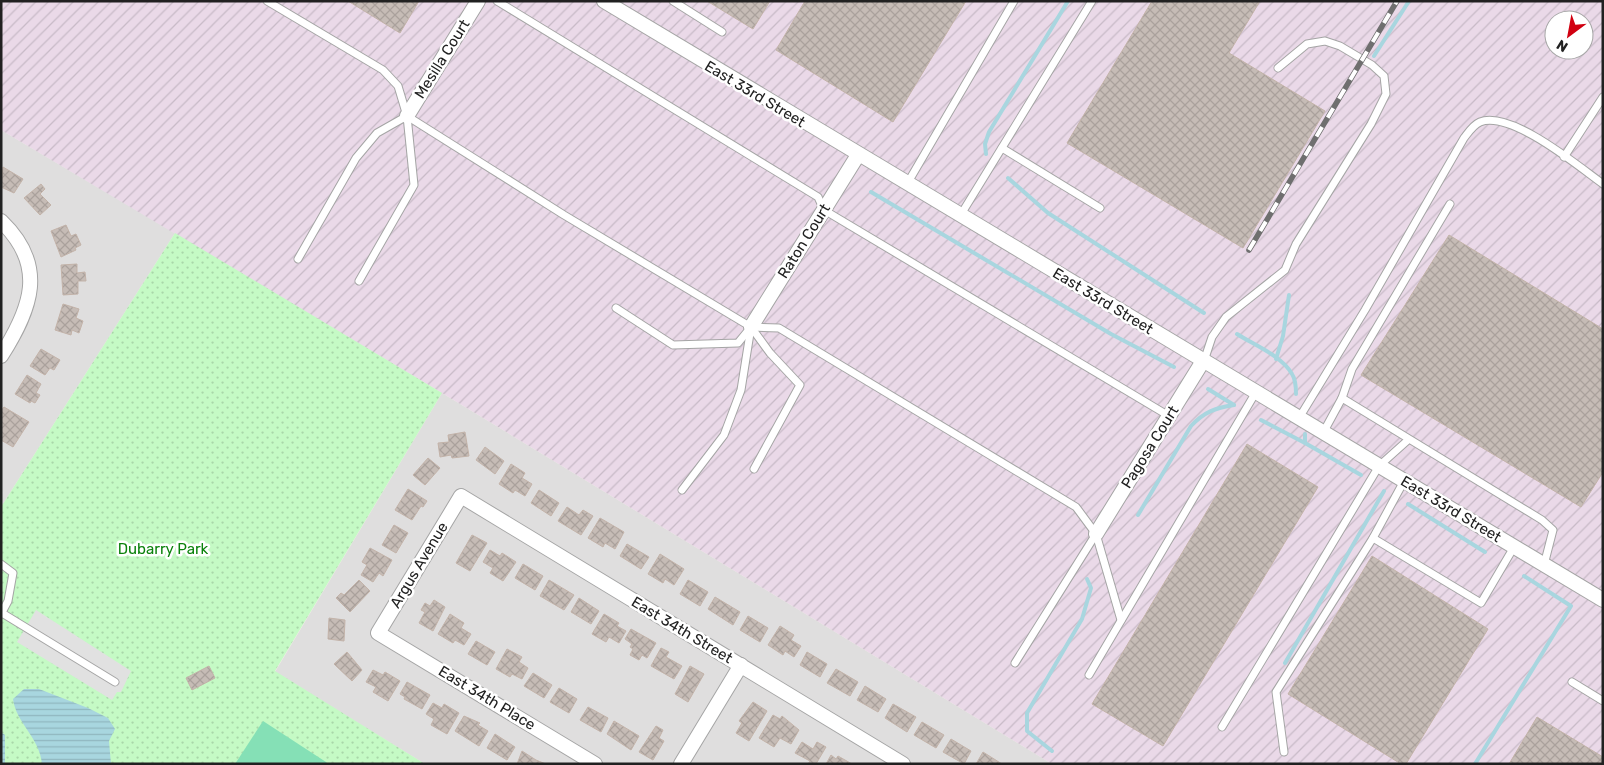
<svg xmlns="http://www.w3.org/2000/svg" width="1604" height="765" viewBox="0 0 1604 765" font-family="Rubik,sans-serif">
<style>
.residential{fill:#dfdede}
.industrial{fill:url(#industrial-furrows);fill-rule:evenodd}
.park{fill:url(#park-dots)}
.pitch{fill:#85e0b6}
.parking{fill:#e1e1e1}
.water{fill:url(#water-rules)}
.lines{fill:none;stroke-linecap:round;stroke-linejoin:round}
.stream{stroke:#a8d6df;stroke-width:4}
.building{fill:url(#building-cross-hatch);stroke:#c3b3a9}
.lane-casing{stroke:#a5a5a5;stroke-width:9}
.street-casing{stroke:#a5a5a5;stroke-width:16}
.lane{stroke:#fff;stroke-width:7}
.street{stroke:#fff;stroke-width:14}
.rail-casing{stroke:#6f6f6f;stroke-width:5.5}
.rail{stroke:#fff;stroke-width:4;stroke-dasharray:11;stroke-linecap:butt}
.labels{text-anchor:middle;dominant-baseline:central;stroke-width:5;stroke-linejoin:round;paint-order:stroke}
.street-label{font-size:15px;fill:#212121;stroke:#fff}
.park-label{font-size:15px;fill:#0b820c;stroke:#fff}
</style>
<defs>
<pattern id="industrial-furrows" width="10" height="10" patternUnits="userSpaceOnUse" patternTransform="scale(1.25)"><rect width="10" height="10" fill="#ead9e8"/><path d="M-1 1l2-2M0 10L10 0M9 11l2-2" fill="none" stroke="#c8bac7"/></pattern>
<pattern id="park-dots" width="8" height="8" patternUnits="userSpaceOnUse" patternTransform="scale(1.25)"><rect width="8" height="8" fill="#c5fac5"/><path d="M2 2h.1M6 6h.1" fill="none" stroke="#a9d6a9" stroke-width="1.8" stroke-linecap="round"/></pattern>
<pattern id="water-rules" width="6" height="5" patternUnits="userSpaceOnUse" patternTransform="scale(1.25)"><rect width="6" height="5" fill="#a8d6df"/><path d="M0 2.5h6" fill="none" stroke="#90b7bf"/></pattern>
<pattern id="building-cross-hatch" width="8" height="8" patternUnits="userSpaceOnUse" patternTransform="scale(1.25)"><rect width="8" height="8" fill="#c6bcb6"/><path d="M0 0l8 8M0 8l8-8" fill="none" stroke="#aaa19c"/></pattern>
</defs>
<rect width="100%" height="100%" fill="#f1ede7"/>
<g class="residential">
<polygon points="1,130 175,233 1,507"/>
<polygon points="442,393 1052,764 425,764 275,672"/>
</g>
<path class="industrial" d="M1,1H1603V764H1052L442,393L1,130ZM1554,20H1584V50H1554Z"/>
<polygon class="park" points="175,233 442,393 275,671 425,764 1,764 1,507"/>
<polygon class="pitch" points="263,721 326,762 328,764 235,764"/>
<polygon class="parking" points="36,610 131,671 121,692 117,692 112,700 17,642"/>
<g class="water">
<path d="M24,689H39L88,708L108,718L115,729L109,741L111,764H42C40,738 16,723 13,699Z"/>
<polygon points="1,732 5,735 5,764 1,764"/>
</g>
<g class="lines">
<g class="stream">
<polyline points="1374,56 1409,1"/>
<polyline points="986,154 985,144 989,132 1068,1"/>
<polyline points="1008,178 1048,213 1204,313"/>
<polyline points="871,192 1111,334 1174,367"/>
<path d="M1237,334C1254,345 1282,356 1292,374C1296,380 1296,388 1296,394"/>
<polyline points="1276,359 1283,336 1289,295"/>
<polyline points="1208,389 1234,405"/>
<polyline points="1261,420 1305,443"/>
<polyline points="1305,434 1305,443 1361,475"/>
<polyline points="1408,504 1485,552"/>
<path d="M1138,515L1191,426C1204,412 1215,408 1234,405"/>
<polyline points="1285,663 1384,491"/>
<polyline points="1052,751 1027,731 1027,713 1082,619 1091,588 1087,579"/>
<polyline points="1475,764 1571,606 1524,576"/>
</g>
</g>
<g class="building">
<polygon points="348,1 419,1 400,33"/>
<polygon points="707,1 770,1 753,29"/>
<polygon points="805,1 966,1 893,122 776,50"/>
<polygon points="1152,1 1260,1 1229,53 1325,111 1243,248 1067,143"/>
<polygon points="3,167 23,179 14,193 1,187"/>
<polygon points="41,184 45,189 40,194 51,205 40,215 24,198"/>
<polygon points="66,225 71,236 76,234 81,245 75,248 76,250 61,257 51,231"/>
<polygon points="1449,235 1603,329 1603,472 1581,507 1361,375"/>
<polygon points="77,264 77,273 85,272 86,281 78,281 78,294 63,295 61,265"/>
<polygon points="63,304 79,309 76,318 83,321 79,333 72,330 71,335 55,330"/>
<polygon points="41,349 60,360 54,370 50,368 45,375 30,366"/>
<polygon points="27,375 41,384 36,393 40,395 35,403 31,401 30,403 15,394"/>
<polygon points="4,407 29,422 13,447 1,440 1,411"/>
<polygon points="465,432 469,456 452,458 451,455 440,457 438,443 449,442 448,435"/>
<polygon points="1247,444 1318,487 1163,746 1092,704"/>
<polygon points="485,447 504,461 495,474 476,460"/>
<polygon points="428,458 440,468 425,485 413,475"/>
<polygon points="511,464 525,473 522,478 532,484 525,496 515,490 513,493 499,484"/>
<polygon points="408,489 427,501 423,507 421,506 412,520 395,510"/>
<polygon points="539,490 559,503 551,516 531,503"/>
<polygon points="567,507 579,515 583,510 593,516 581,535 558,521"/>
<polygon points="600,518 624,532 615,549 605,543 603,547 588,538"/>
<polygon points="394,525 408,533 396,553 382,545"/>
<polygon points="472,535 487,543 470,571 456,563"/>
<polygon points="627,544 649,557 641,569 620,556"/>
<polygon points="370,548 392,560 383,576 379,573 373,582 361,575 367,565 362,562"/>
<polygon points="490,550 500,556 502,553 516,562 503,581 490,573 493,568 483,562"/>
<polygon points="660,554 684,569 674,585 665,579 663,583 648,574"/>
<polygon points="1372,556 1488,629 1406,764 1401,764 1288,694"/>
<polygon points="523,564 543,576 535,590 515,578"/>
<polygon points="359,580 370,591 350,612 336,598 341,593 344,595"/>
<polygon points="549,580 574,595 564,610 540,596"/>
<polygon points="688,580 708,592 700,606 680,594"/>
<polygon points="715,597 740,612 733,625 708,609"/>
<polygon points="579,598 599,611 591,624 571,612"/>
<polygon points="434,600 445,607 433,631 419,623 425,612 421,610 425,603 430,606"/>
<polygon points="450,614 464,623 461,628 471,634 464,645 455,640 453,643 438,634"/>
<polygon points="604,614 619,623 617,626 626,631 619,643 609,637 606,642 592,634"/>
<polygon points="748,616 768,628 760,642 740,630"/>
<polygon points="329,618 345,620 344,641 328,639"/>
<polygon points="780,626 794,635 791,640 801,646 794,657 785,651 783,655 768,645"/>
<polygon points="631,629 656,643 647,658 642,655 639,660 630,655 633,649 630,647 632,644 625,639"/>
<polygon points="476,641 495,652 487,665 468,654"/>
<polygon points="661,648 669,652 666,657 682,666 674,679 651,666"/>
<polygon points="507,649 522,657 519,662 528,668 522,679 512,674 510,677 496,669"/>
<polygon points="347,652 362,670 352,681 334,664"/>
<polygon points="807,652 827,664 820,677 800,665"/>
<polygon points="209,666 215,678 192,690 186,678"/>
<polygon points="690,666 704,674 688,702 675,694"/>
<polygon points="836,669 858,682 850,696 827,683"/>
<polygon points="373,670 383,675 385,672 400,681 388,701 373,692 376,687 366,682"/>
<polygon points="533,673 552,685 544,698 524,686"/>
<polygon points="407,682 430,695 422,709 404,699 405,697 400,694"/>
<polygon points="865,686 886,699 878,712 857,700"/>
<polygon points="559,688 577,699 569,713 550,702"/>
<polygon points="753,702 767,711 749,741 736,733 742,723 739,721"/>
<polygon points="433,703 442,708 444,704 459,713 447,734 431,725 434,719 426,714"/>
<polygon points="893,704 916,717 907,732 885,718"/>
<polygon points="588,707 608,718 601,732 580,720"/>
<polygon points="773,715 780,719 782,716 799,730 791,744 780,738 774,747 759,738"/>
<polygon points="464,716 480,723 478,725 488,731 479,746 455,731"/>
<polygon points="1537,717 1603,757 1603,764 1509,764"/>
<polygon points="614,721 639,736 631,750 607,734"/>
<polygon points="922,722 944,735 936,748 914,735"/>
<polygon points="656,726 663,730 659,738 664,741 653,760 639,752"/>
<polygon points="495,734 515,747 507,760 487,748"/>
<polygon points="951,739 971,751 964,764 943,752"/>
<polygon points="802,742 813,749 817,742 826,747 816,764 808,764 810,761 795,753"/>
<polygon points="522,751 536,760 546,764 517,764"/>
<polygon points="983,752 1002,764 976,764"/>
<polygon points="831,755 836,759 838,756 852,764 826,764"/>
</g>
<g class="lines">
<defs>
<g id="lane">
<polyline points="267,1 383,70 398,86 407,116 414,185 359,281"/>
<polyline points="497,1 818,197 824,210 1169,416"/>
<polyline points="673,1 722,32"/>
<polyline points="407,116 564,215 751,327 738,343 673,345 616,308"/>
<polyline points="1002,148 1100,208"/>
<polyline points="1564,157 1603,97"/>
<polyline points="907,184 1014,1"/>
<polyline points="960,216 1092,1"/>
<polyline points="298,259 356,158 377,133 407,116"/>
<polyline points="751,327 779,328 1076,507 1096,534 1121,620"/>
<polyline points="751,327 770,353 800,385 754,469"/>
<polyline points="1204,361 1212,337 1226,317 1285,270 1296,244 1371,124 1386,94 1384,76 1372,65 1340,46 1325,41 1307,44 1278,68"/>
<polyline points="1342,398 1352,369 1450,204"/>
<path d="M1299,418L1365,310L1464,138C1468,133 1473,125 1480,122C1511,110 1578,166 1603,184"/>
<polyline points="1323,433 1342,398 1542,520 1553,530 1544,565"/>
<polyline points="682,490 724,435 741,390 751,327"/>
<polyline points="1373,538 1481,603 1514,547"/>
<polyline points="1,564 13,573 8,601 1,614"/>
<polyline points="2,613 115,682"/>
<polyline points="1015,663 1096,534"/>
<polyline points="1089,675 1256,392"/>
<polyline points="1572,682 1603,701"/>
<polyline points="1222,727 1379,466 1408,440"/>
<polyline points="1284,752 1276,692 1373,538 1404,481"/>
</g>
<g id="street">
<polyline points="604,1 1603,600"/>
<polyline points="407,116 478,1"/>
<path d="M1,221C48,266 31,309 1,356"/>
<polyline points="751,327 858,155"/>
<polyline points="1096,534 1203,361"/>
<polyline points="595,764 378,633 461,496 903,764"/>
<polyline points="681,764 741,665"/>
</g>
</defs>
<use href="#lane" class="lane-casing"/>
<use href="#street" class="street-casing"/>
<use href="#lane" class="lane"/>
<use href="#street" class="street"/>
<defs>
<polyline id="rail" points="1249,250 1397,1"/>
</defs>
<use href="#rail" class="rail-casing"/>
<use href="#rail" class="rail"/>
</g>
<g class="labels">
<g class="street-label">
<text transform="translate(442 59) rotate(-58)">Mesilla Court</text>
<text transform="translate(755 94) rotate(31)">East 33rd Street</text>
<text transform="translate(804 241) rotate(-58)">Raton Court</text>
<text transform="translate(1103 301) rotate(31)">East 33rd Street</text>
<text transform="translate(1150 447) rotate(-58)">Pagosa Court</text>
<text transform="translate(1451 509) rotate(31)">East 33rd Street</text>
<text transform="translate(419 565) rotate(-59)">Argus Avenue</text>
<text transform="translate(682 630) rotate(31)">East 34th Street</text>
<text transform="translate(487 698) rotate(31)">East 34th Place</text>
</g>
<g class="park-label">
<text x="163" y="549">Dubarry Park</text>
</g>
</g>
<rect width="1604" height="765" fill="none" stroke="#212121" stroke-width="5"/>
<g transform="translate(1569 35) rotate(212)"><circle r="24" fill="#ffffff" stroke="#a6a6a6"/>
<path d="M0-4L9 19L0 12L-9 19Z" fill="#d10010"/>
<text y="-8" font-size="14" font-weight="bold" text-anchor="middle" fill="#212121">N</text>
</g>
</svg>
